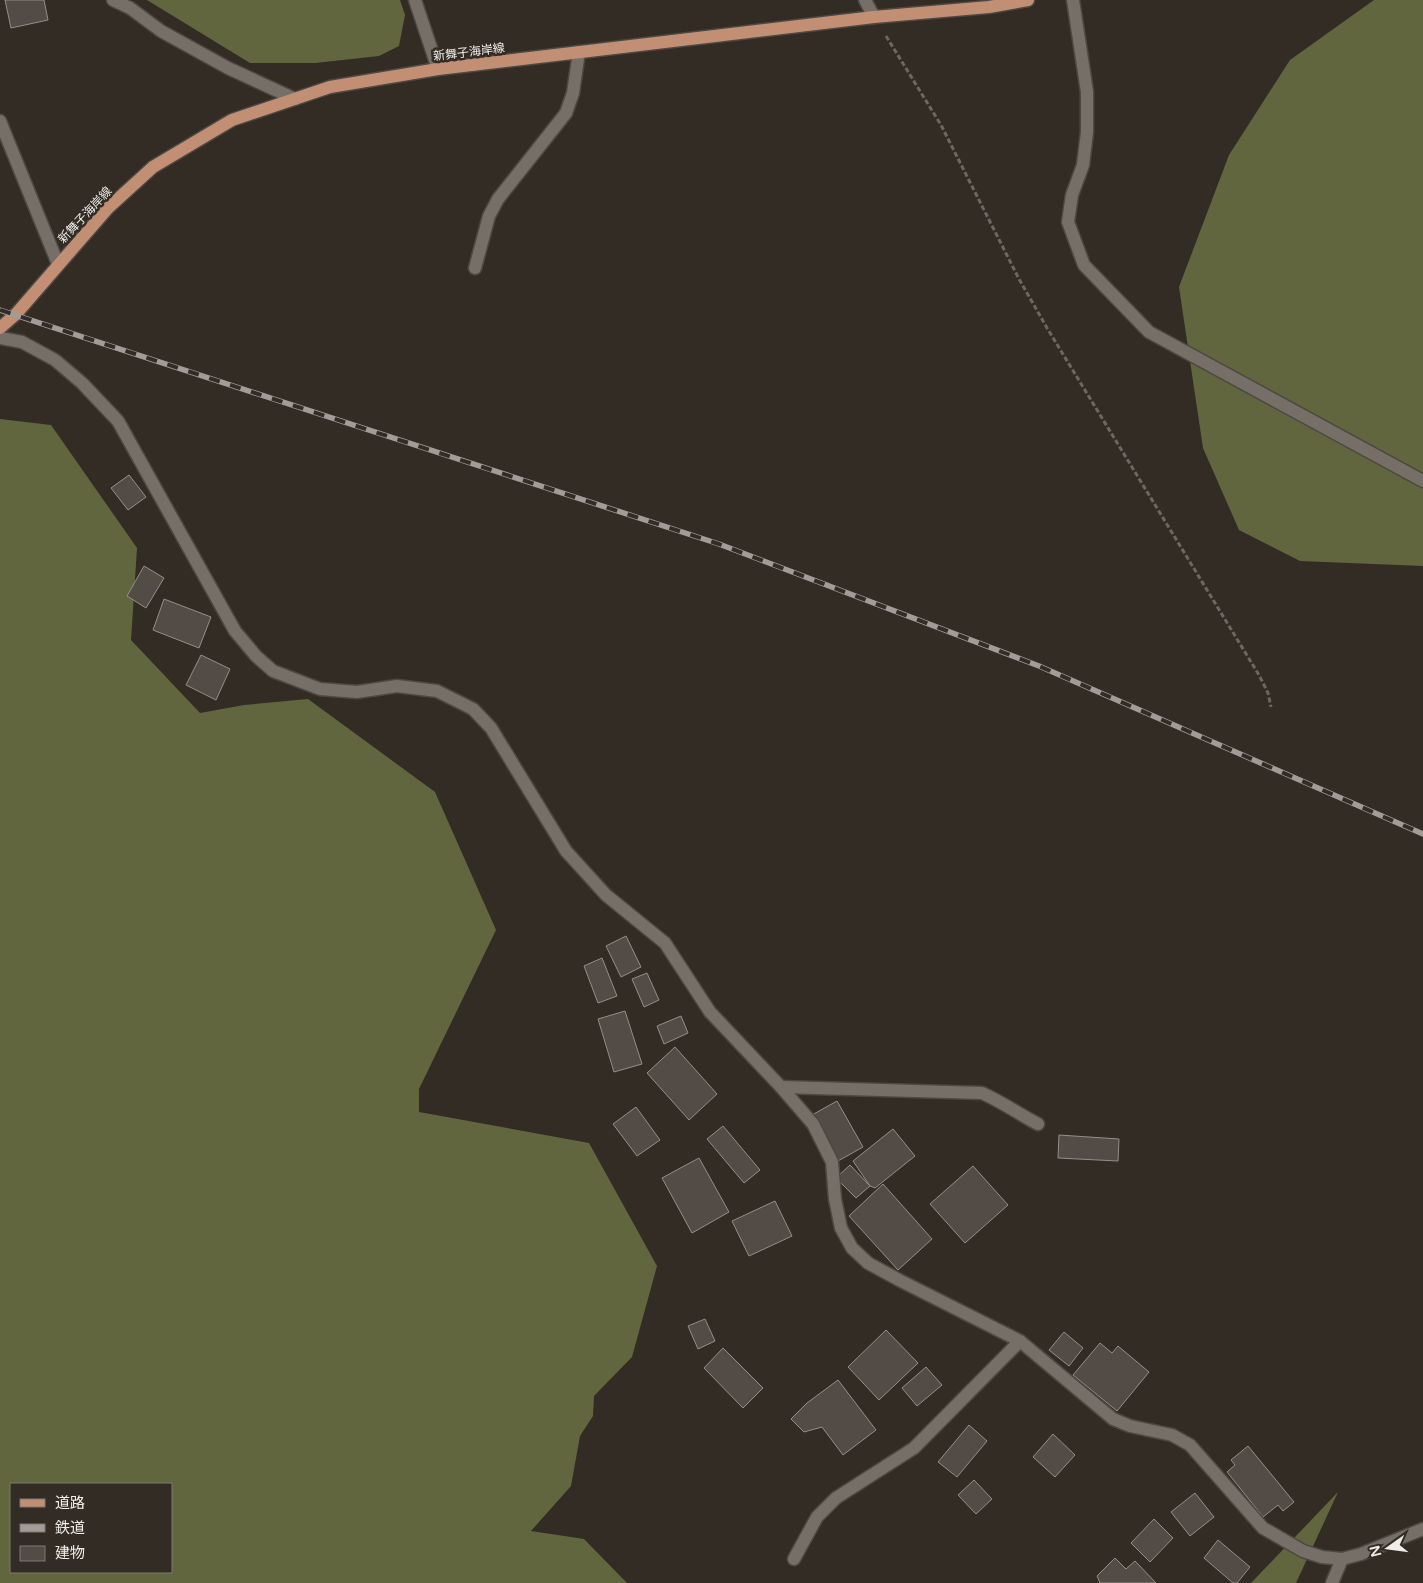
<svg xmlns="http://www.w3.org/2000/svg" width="1423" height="1583" viewBox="0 0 1423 1583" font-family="'Varela Round','Noto Sans JP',sans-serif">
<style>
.forest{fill:#62663f;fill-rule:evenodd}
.building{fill:#534c46;stroke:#968e87}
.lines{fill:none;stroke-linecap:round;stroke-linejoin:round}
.minor-casing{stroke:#4d4842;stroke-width:15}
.major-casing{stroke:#4d4842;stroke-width:15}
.path{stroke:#6c6761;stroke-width:3;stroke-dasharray:5 2.5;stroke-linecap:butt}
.minor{stroke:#766f67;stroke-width:12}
.major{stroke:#c28f74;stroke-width:12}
.rail-casing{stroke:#a19c97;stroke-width:5.5}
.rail{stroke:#322c25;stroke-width:4;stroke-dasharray:11;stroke-linecap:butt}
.labels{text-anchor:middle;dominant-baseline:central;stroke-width:5;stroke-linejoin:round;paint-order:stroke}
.street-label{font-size:12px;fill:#efebe7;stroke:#322c25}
</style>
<rect width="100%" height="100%" fill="#322c25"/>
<g class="forest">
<polygon points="147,0 400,0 405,15 399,46 379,56 315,63 250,63"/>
<polygon points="1374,0 1423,0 1423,566 1300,561 1239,530 1203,448 1179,287 1229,155 1290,60"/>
<path d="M0,419L51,425L137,548L131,640L200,713L244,705L308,699L435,792L496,930L419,1089V1112L589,1143L657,1266L632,1357L594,1396L593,1416L580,1436L571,1486L531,1531L584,1539L627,1583H0ZM11,1484H171V1572H11Z"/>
<polygon points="1338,1492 1296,1583 1251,1583"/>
</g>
<g class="building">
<polygon points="5,0 44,0 48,20 11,28"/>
<polygon points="129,475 146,497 128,510 111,488"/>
<polygon points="144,566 164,578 146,608 127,596"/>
<polygon points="164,599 211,617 199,648 153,630"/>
<polygon points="201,655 230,669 216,700 186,685"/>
<polygon points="626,936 641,967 621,977 606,946"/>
<polygon points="602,958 617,996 598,1003 584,966"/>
<polygon points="647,973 659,1000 644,1007 632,979"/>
<polygon points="625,1011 642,1064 614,1072 598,1019"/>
<polygon points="681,1016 688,1033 664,1044 657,1026"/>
<polygon points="675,1047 717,1094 689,1120 647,1073"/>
<polygon points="837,1101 863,1147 838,1161 812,1115"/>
<polygon points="636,1107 660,1140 637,1156 613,1124"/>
<polygon points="723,1126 760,1170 744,1183 707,1139"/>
<polygon points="893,1129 915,1156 875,1188 870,1186 853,1161"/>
<polygon points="1059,1135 1119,1139 1118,1161 1058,1158"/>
<polygon points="699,1158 729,1212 692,1233 662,1178"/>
<polygon points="850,1165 870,1186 856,1198 836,1178"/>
<polygon points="973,1166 1008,1205 965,1243 930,1204"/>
<polygon points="883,1184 932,1239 898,1270 849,1216"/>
<polygon points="775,1201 792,1236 749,1256 732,1221"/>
<polygon points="705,1319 715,1341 698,1349 688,1326"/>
<polygon points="886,1330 918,1363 879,1400 848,1367"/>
<polygon points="1064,1332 1083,1348 1069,1366 1049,1350"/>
<polygon points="1100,1343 1112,1353 1118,1346 1149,1372 1117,1411 1073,1375"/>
<polygon points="723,1348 763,1388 743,1408 704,1368"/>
<polygon points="926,1367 942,1385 917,1406 902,1388"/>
<polygon points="838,1380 876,1430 843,1455 822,1427 804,1432 791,1419 807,1403"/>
<polygon points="969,1425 987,1441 957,1477 938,1462"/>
<polygon points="1053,1434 1075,1455 1055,1477 1033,1457"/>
<polygon points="1248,1446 1294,1502 1283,1511 1278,1505 1263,1517 1227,1472 1235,1465 1231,1460"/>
<polygon points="974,1480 992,1499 976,1514 958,1495"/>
<polygon points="1195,1493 1214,1517 1190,1536 1171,1512"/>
<polygon points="1154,1519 1173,1538 1150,1562 1131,1543"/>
<polygon points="1218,1540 1250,1567 1237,1583 1233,1583 1204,1558"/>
<polygon points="1115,1558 1126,1569 1135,1561 1156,1583 1100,1583 1097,1576"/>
</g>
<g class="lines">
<defs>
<g id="minor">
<polyline points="113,0 130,8 161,31 228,68 295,99"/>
<polyline points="415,0 438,69"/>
<polyline points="865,0 874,17"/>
<polyline points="1073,0 1087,92 1087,132 1083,165 1072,195 1068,222 1084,265 1149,332 1423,481"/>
<polyline points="0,121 58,264"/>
<polyline points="475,268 489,216 498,199 566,113 573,93 579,52"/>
<polyline points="0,338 22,342 55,360 82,383 118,421 235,631 256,656 273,671 320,689 357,692 397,686 437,691 473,709 491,728 566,851 606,895 665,943 710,1012 781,1087 813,1124 832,1162 835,1199 841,1228 852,1248 868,1263 899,1280 1020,1341 1113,1419 1130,1426 1172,1435 1190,1445 1263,1528 1303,1551 1322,1557 1342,1559 1361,1554 1423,1529"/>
<path d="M781,1087L982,1093C1002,1102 1019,1114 1038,1124"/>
<polyline points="794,1559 817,1517 836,1498 914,1448 1020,1341"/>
<polyline points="1332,1583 1342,1559"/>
</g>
<polyline id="major" points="0,328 16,314 108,208 153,167 232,120 330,87 438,69 874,17 989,7 1028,0"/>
</defs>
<use href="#minor" class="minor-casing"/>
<use href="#major" class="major-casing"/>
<polyline class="path" points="886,36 941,125 1019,279 1047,328 1259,675 1268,693 1271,707"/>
<use href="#minor" class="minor"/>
<use href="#major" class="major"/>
<defs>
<polyline id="rail" points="0,310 719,544 1039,666 1423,834"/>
</defs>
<use href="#rail" class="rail-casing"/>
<use href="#rail" class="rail"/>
</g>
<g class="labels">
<g class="street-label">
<text transform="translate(469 52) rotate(-7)">新舞子海岸線</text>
<text transform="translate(85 215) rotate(-47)">新舞子海岸線</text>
</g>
</g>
<rect x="10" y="1483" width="162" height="90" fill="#322c25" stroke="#7e7873"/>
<rect x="20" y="1499" width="25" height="8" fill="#c28f74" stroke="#7e7873"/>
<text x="55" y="1508" font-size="15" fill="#efebe7">道路</text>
<rect x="20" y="1524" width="25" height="8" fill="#a19c97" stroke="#7e7873"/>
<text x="55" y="1533" font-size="15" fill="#efebe7">鉄道</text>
<rect x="20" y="1546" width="25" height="15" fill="#534c46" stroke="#7e7873"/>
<text x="55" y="1558" font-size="15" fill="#efebe7">建物</text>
<g transform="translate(1388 1548) rotate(256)" stroke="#322c25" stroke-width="4" paint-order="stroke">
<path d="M0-4L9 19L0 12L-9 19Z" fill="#efebe7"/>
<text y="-8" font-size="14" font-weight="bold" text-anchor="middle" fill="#efebe7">N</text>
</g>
</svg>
